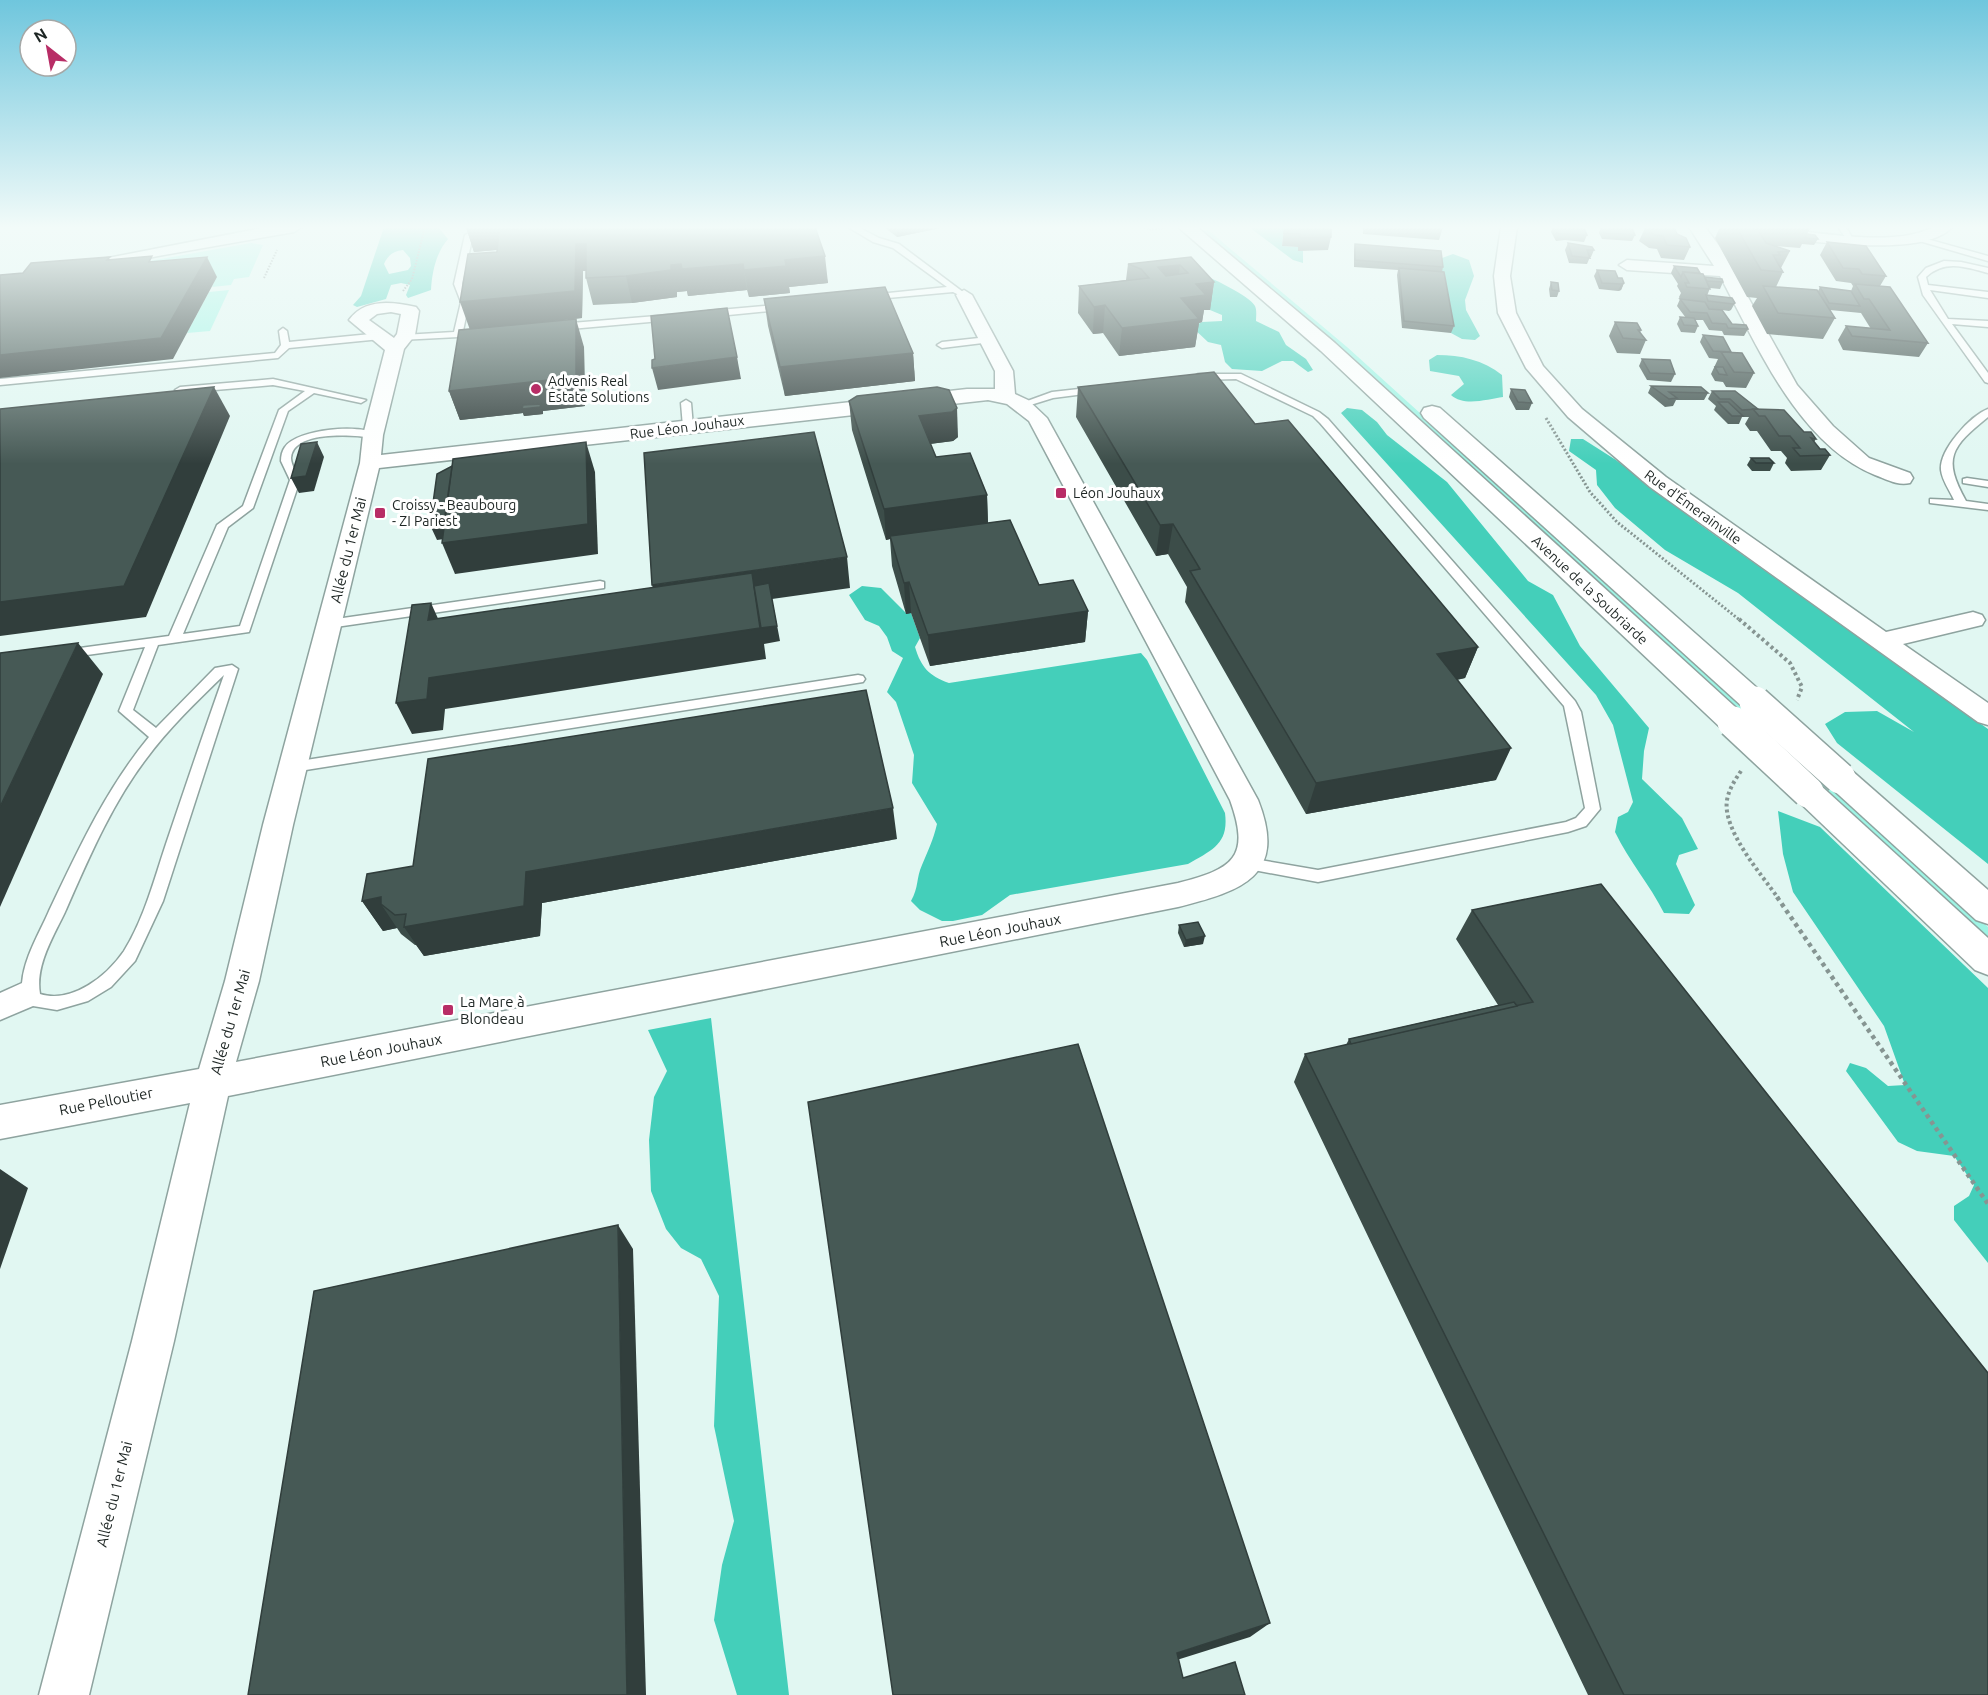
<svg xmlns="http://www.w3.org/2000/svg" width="1988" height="1695" viewBox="0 0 1988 1695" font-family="Ubuntu,sans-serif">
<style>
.green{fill:#9ef4e4}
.forest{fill:#44cfba;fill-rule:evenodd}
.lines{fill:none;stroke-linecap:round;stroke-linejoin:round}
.service-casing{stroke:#8ea39f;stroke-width:3}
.minor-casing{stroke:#8ea39f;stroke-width:3}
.tertiary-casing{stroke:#8ea39f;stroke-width:3}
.path-far3{stroke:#869592;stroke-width:2;stroke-dasharray:1.5 1.5;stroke-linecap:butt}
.path-far2{stroke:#869592;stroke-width:3;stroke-dasharray:2 2;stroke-linecap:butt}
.path-far1{stroke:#869592;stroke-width:4;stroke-dasharray:3 3;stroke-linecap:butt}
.path{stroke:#869592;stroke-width:4.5;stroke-dasharray:4 4;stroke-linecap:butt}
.service{fill:#fff;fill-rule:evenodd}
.minor{fill:#fff;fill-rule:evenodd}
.tertiary{fill:#fff;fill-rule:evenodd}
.tertiary-bridge-casing{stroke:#8ea39f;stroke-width:34;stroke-linecap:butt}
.tertiary-bridge{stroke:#fff;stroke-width:31}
.wall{fill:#3c4d49}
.shaded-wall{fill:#313e3c}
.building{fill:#465955;stroke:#313e3c;stroke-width:1.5;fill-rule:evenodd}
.poi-dot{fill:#b82d66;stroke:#fff;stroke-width:2}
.labels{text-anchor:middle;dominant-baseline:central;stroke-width:6;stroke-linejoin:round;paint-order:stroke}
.far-poi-label{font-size:14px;fill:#1e2624;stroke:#fff;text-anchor:start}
.far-street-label{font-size:14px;fill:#1e2624;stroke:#fff}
.street-label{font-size:15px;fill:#1e2624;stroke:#fff}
.poi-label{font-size:15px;fill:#1e2624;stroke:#fff;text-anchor:start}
</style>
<rect width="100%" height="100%" fill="#e1f7f2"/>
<g class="green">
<polygon points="1208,230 1347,347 1988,927 1988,943 1339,348 1201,231"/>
<polygon points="251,243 263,245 249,277 234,279 231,285 212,287 216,277 144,262"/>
<polygon points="229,290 210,331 187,333 209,292"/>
</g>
<g class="forest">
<path d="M384,227H438L448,239C436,253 432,272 431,290L408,298L406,295L410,285L401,283L391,285L386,299L357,307L353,305L361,296ZM403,250L410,258L411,266L408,270L389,274L384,264C388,255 393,251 403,250Z"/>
<polygon points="1249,227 1284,227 1282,246 1298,247 1298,251 1303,251 1303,263 1293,260"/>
<polygon points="1453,254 1469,260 1474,276 1465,300 1466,310 1480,336 1475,340 1462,339 1451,333 1442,274 1442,258"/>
<path d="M1197,273C1209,276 1250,296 1255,306C1257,310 1256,317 1256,321L1279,332L1286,345L1306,359L1313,370L1308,372L1293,361H1282L1262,371L1232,369L1225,362L1221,345L1208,342L1192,327L1202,322L1222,321V315L1210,310L1187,284Z"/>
<path d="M1437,355C1461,355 1483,360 1502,375L1503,397C1488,399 1464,407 1451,395L1464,384L1459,376L1430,371L1429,360Z"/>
<path d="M1347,408L1362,410L1377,422L1387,435L1447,482L1528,581L1553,595L1580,646L1649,728L1644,751L1642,779L1682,818L1698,849L1679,855L1676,864L1695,905L1689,914L1664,913C1650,885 1629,861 1615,832L1618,817L1628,812L1633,802L1613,725L1596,695L1341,413Z"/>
<polygon points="1571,439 1583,439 1616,460 1698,523 1988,729 1988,864 1837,743 1825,724 1845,712 1877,711 1914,732 1738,593 1665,550 1615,508 1597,485 1596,470 1569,451"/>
<path d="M862,586L881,588L906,613H911L920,638L915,647C921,667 929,676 949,683L1141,653L1147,660L1225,813C1229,844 1212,850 1188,864L1010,895L982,915L953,921H942L920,910L911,901C919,887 916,878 922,865C928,850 933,841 937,824L912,783L914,755L896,702L887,692L903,658L892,651L887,637L879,626L865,620L849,595Z"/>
<polygon points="1778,811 1820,827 1988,988 1988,1263 1954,1220 1954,1206 1969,1196 1974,1185 1954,1156 1917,1151 1898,1142 1846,1071 1850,1063 1866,1068 1888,1086 1905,1085 1884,1026 1793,892 1783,854"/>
<polygon points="711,1018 789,1695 737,1695 714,1620 722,1565 734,1521 714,1426 719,1296 701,1259 681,1248 666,1229 651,1191 649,1140 654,1097 667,1071 648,1030"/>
</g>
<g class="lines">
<defs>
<g id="service">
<polygon points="848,227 858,227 879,238 899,244 963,292 959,295 953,292 866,300 865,298 869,295 947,287 893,248 873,242"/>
<polygon points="1838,227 1846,227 1854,241 1848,241"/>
<polygon points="469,233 473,235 462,284 469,302 463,331 478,330 482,333 478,336 400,340 400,336 403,335 454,332 461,302 454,284 465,235"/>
<polygon points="1916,236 1988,256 1988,261 1916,240"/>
<path d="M1944,261L1961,262L1988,268V273C1966,267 1945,259 1926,277L1928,285L1988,292V298L1930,290L1948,319L1988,321V327L1952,324L1988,373V383L1985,382L1923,295L1918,277L1926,268Z"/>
<polygon points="786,304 789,305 789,309 708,317 704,314 708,311"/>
<polygon points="669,315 672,316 672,320 559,330 555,327 559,324"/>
<polygon points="283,328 287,331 289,342 381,333 385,336 381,339 289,348 278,358 0,385 0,379 275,353 281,345 279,331"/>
<polygon points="988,337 993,340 991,342 942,348 937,345 942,342"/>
<polygon points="1241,374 1319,412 1328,419 1575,701 1581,712 1600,809 1586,826 1568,832 1318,882 1243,868 1240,864 1243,860 1248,858 1318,870 1566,822 1576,818 1585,808 1564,706 1320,423 1313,416 1236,379 1198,380 1193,377 1198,374"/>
<path d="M273,379L366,400L361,403L314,393L288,411L253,508L228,527L183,634L240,626L290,480L281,461C281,456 282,451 285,447C297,429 362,423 378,435L373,438C354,435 293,430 291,458C291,465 297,474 300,480L249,632L158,645L133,710L156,728L215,668L232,665L238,669L163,901L135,961L111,987L88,1001L57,1010L33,1006L0,1020V993L22,983C24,958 39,934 49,911C78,850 106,789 149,737L119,711L145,647L65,658L59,654L65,650L169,636L217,525L243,506L279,410L305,391L273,385L180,393L175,390L180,387ZM224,675C204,731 185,788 166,844C154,880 144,919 124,951C107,976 72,1004 40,994C35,966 53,937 65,912C88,860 111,805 146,759C169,728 196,702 224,675Z"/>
<polygon points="1097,387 1100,388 1100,392 1053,398 1024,407 1019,404 1052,392"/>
<polygon points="686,400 691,403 693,427 688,430 683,427 681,403"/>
<path d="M1988,409V417C1951,447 1942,458 1966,501L1988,504V510L1930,503V499L1954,500C1950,491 1942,480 1941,470C1939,450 1970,416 1988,409Z"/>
<polygon points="1967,478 1988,481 1988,487 1963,483 1963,479"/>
<polygon points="600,581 604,582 604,588 329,628 323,624 329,620"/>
<polygon points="858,675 863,676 865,679 863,682 293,772 286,767 293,762"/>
</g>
<g id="minor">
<polygon points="267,227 302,227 294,232 158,256 0,289 0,279"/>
<polygon points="1501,227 1517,227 1510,276 1516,313 1543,366 1582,409 1666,477 1886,632 1973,612 1982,615 1985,620 1982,625 1903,644 1988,703 1988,725 1978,722 1650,487 1568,417 1526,368 1498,313 1494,276"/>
<path d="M1689,227H1705L1720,247L1797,385L1833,426L1869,458L1910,473L1913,478L1910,483C1897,486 1886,479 1875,475C1798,444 1757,345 1720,276L1627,270L1619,265L1627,260L1714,266Z"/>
<path d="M1933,227H1952C1926,258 1814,241 1776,238L1768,233L1776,228C1818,232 1895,248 1933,227Z"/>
<path d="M964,290L972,295L1013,371L1015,394L1028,400L1047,418L1258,800C1288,876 1242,891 1178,907L228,1096L174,1341L89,1695H39L132,1341L190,1103L0,1139V1105L199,1069L225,981L263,825L360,463L363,435L385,350L349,320C365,298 393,302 416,307L419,311L415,335L404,349L383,435L381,455L967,389H995V371L956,295ZM391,312L401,314L397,334L394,338L369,320L377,314ZM988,400L1007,404L1029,421L1230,800C1251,858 1233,869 1178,883L236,1062L259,981L293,825L379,468Z"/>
</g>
<g id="tertiary">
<polygon points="1178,227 1197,227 1335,343 1744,715 1748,722 1744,729 1733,732 1722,729 1321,351"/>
<polygon points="1432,406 1440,408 1765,695 1770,702 1765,709 1755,712 1745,709 1424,418 1421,413 1424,408"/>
<polygon points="1840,767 1851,770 1988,890 1988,924 1976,920 1829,786 1824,778 1829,770"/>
<polygon points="1808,781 1819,784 1988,938 1988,975 1975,970 1797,800 1792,792 1797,784"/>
</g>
</defs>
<use href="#service" class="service-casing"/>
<use href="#minor" class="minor-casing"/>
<use href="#tertiary" class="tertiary-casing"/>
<g class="path-far3">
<polyline points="1144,227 1151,230 1164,228"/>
<polyline points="264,278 277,250"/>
<polyline points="403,291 412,279 425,227"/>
</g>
<polyline class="path-far2" points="1546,418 1590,492 1617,522 1741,621"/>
<g class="path-far1">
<polyline points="1739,619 1790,663 1802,687 1797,700"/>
<path d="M1741,771C1735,780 1729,789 1727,800C1722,830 1762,875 1778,898"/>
</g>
<polyline class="path" points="1777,897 1988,1204"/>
<use href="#service" class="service"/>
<use href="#minor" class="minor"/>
<use href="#tertiary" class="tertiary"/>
<defs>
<g id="tertiary-bridge">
<polyline points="1755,702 1840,778"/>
<polyline points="1733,722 1808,792"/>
</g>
</defs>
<use href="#tertiary-bridge" class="tertiary-bridge-casing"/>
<use href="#tertiary-bridge" class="tertiary-bridge"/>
</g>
<g class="wall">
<polygon points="466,227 815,227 828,283 789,287 790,293 749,297 747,290 688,296 687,291 677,292 677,297 632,303 593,305 586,278 586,271 583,271 582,318 542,322 584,347 585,406 543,411 543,414 524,416 523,413 460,420 449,391 497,250 474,252"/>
<polygon points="884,227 945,227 897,237"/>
<polygon points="1284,227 1331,227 1331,237 1328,250 1298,251 1298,247 1282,246"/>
<polygon points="1363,227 1443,227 1439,240 1363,234"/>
<polygon points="1553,227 1574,227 1587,235 1584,242 1565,240 1556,241 1551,232"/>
<polygon points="1601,227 1623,227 1635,235 1632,241 1602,239 1599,233"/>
<polygon points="1649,227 1674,227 1677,234 1690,247 1684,260 1661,258 1657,249 1649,248 1639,241 1645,228 1649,228"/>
<polygon points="1720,227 1811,227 1807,234 1818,239 1814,245 1802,244 1800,248 1775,246 1790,251 1781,268 1783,272 1776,287 1818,291 1820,287 1851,291 1853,286 1851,283 1836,281 1820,255 1827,242 1886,276 1880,286 1928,343 1919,357 1843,350 1838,340 1846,326 1871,329 1861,313 1830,310 1835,318 1823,339 1767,334 1752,306 1757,298 1747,297 1715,238"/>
<polygon points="1568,243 1594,250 1591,257 1590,257 1587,264 1569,263 1565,250"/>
<polygon points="1355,244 1443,267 1442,272 1454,326 1451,333 1402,328 1397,275 1398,270 1354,267 1354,251"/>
<polygon points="1191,257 1214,282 1210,310 1204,310 1202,322 1199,323 1195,347 1119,356 1103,333 1093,334 1078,313 1079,286 1126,280 1128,264"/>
<polygon points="1674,266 1700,273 1705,277 1723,282 1720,289 1710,288 1707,296 1735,303 1731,310 1729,311 1722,310 1732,324 1748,329 1744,336 1724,335 1722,331 1709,330 1703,320 1695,320 1698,326 1695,333 1681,332 1677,324 1680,317 1686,318 1677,306 1680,299 1679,297 1681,293 1677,286 1678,284 1671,273"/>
<polygon points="1597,270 1618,278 1624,283 1621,290 1618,291 1599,289 1594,276"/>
<polygon points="1551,282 1559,291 1557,297 1550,297 1549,289"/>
<polygon points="764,299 913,353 915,381 785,396 768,326"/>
<polygon points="1615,322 1641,330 1640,333 1646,340 1640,354 1617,353 1609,336"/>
<polygon points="1703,335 1731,352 1754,373 1746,388 1726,387 1723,382 1715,381 1711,374 1718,359 1709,358 1700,342"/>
<polygon points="1642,359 1675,374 1671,382 1647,380 1639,366"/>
<polygon points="1651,386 1708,393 1704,400 1676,400 1673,406 1665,407 1648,393"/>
<polygon points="1078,387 1255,424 1478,647 1465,678 1457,680 1496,780 1306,814 1185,602 1187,587 1168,554 1156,556 1076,417"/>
<polygon points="1511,389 1532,403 1529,410 1516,410 1509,397"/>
<polygon points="1712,391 1758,409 1816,439 1814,442 1820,449 1830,455 1821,470 1791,471 1785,463 1787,458 1781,451 1771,451 1757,431 1750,431 1745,424 1749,417 1742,417 1739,424 1728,424 1714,410 1716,406 1708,399"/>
<polygon points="849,401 958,437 953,441 930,444 936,457 987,495 988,523 1039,585 1088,611 1085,642 930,666 911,613 906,614 892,566 890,539 886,540 852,430"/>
<polygon points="1751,458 1774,463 1770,471 1752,471 1747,465"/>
<polygon points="897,839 542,903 540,936 424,956 416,945 415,945 401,934 397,928 383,931 362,901"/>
<polygon points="1601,884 1988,1695 1588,1695 1294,1082 1305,1054 1346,1045 1349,1039 1498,1005 1456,939 1472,910"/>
<polygon points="1179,925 1203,944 1184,947 1178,933"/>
</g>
<g class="shaded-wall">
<polygon points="466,227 521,227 527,247 474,252"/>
<polygon points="914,227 945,227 897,237 897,231"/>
<polygon points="576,242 586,244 593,270 583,271 582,318 470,330 460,302"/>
<polygon points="825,256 828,283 789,287 790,293 749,297 744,270 785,260"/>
<polygon points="207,257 217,277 173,359 0,378 0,355"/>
<polygon points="681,264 743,264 747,290 688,296 687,291 677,292 677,297 632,303 626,276 671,265"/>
<polygon points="1180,265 1177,291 1158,267"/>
<polygon points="1214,282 1210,310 1204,310 1202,322 1199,323 1195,347 1119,356 1122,328 1181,298 1196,284"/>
<polygon points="1624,283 1621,290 1618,291 1621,284"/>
<polygon points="1105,305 1103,333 1093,334 1094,307"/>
<polygon points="576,319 584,347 585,406 543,411 543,414 524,416 523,413 460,420 449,391"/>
<polygon points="913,353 915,381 785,396 780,367"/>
<polygon points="737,357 741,379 658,390 652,368"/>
<polygon points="214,387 230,416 146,617 0,636 0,602"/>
<polygon points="957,408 958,437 953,441 921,445 919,416"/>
<polygon points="317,442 324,457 314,491 299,493 291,478"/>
<polygon points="586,442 595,472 598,554 455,574 442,543"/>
<polygon points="987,495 988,526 890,536 890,539 886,540 884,509"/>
<polygon points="452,522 459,537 437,540 430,525"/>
<polygon points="1173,524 1168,554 1156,556 1160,525"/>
<polygon points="847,557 850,588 772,599 780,641 764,644 766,659 445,709 443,730 412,734 396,703 429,678 661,616 652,585"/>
<polygon points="909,582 911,613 906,614 904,583"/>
<polygon points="431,603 445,634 428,620"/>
<polygon points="1088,611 1085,642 930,666 928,635"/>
<polygon points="78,643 103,674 0,907 0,807"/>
<polygon points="1478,647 1465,678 1425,685 1437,654"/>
<polygon points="1511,748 1496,780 1306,814 1316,783"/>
<polygon points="893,808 897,839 542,903 540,936 424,956 404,927 526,872"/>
<polygon points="381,897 381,904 397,928 383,931 362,901"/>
<polygon points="1205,936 1203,944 1184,947 1186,940"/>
<polygon points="0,1169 28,1188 0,1269"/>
<polygon points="618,1225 633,1249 646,1695 627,1695"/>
<polygon points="1270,1623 1250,1637 1164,1664 1177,1653"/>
</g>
<g class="building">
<polygon points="519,227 815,227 825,256 785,260 786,266 744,270 743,264 682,269 681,264 671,265 671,270 626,276 586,278 586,244 576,244 575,291 460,302 468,254 497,252 499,232 518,230"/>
<polygon points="892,227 914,227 897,231"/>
<polygon points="1285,227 1331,227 1331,237 1300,238 1300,234 1284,233"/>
<polygon points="1554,227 1584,228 1587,235 1558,234"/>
<polygon points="1602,227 1632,228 1635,235 1604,233"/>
<polygon points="1655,227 1674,227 1677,234 1686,238 1690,247 1667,245 1663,236 1654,235 1645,228 1656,229"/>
<polygon points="1736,227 1756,227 1766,243 1790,251 1778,252 1780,255 1773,255 1783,272 1761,270"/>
<polygon points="1807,234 1815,235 1818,239 1805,238"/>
<polygon points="1827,242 1866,246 1886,276 1862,274 1859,269 1843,268"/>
<polygon points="1568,243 1592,247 1594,250 1587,250 1590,258 1572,256"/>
<polygon points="1355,244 1441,251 1443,267 1355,260"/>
<polygon points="152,256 149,262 207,257 161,338 0,355 0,275 23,273 31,263 110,257 107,260"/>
<path d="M1191,257L1214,282L1196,284L1206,295L1181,298L1199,319L1122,328L1105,305L1094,307L1079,286L1149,278L1141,269L1128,264ZM1180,265L1188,273L1166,276L1158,267Z"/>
<polygon points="1674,266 1697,268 1700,273 1683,272 1681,277"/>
<polygon points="1399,268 1444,272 1454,326 1404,321"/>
<polygon points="1597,270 1615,271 1618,278 1622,278 1624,283 1621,284 1602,283"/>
<polygon points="1683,272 1703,274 1710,289 1687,287 1685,283 1689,283"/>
<polygon points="1705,277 1722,279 1723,282 1707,281"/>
<polygon points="1551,282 1558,283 1559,291 1552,290"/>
<polygon points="1855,284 1890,287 1928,343 1852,336 1846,326 1890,330 1869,299 1864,299"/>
<polygon points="1763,286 1817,290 1835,318 1778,313"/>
<polygon points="885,287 913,353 780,367 764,299"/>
<polygon points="1820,287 1851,291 1860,306 1829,303"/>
<polygon points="1706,295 1732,298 1735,303 1733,304 1708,301"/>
<polygon points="1680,299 1705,302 1709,309 1722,310 1732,324 1746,325 1748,329 1728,328 1726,324 1712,323 1707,313 1690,312"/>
<polygon points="727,308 737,357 652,368 652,360 655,359 651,316"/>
<polygon points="1680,317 1694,318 1698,326 1684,325"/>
<polygon points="576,319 576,377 449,391 459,330"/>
<polygon points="1615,322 1637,323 1641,330 1638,330 1646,340 1623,338"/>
<polygon points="1703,335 1723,337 1731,352 1713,351"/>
<polygon points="1721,352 1742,353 1754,373 1734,372"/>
<polygon points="1642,359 1670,360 1675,374 1650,373"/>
<polygon points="1715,367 1723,367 1727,375 1719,374"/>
<polygon points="1214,372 1255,424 1288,420 1478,647 1437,654 1511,748 1316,783 1190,571 1200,569 1173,524 1160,525 1078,387"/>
<polygon points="1651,386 1701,387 1708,393 1669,392 1677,398 1669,399"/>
<polygon points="214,387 124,586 0,602 0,409"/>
<polygon points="937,387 949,390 957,408 952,412 919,416 936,457 970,453 987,495 884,509 849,401 857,396"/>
<polygon points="1511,389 1525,390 1532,403 1518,402"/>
<polygon points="1712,391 1735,391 1758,409 1742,410 1730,399 1720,399"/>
<polygon points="1718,402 1728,402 1743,416 1732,416"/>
<polygon points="541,404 540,407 522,409 523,405"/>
<polygon points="1753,409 1784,410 1804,432 1811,432 1816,439 1811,438 1820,449 1825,449 1830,455 1800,456 1793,448 1800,448 1790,436 1779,436 1765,416 1759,416"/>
<polygon points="814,432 847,557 652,585 644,453"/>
<polygon points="317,442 306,476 291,478 301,444"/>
<polygon points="586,442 588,524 442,543 453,459"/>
<polygon points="1751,458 1769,458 1774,463 1756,463"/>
<polygon points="452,466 444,523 430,525 437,474"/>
<polygon points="1010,520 1039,585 1073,580 1088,611 928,635 909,582 904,583 890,536"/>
<polygon points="752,573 760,628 429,678 427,699 396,703 412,605 431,603 428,620"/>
<polygon points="769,583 777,626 761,628 754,586"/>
<polygon points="78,643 0,807 0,653"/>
<polygon points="866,690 893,808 526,872 524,906 404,927 406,914 395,915 381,904 381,897 362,901 367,874 413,866 428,759"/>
<polygon points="1601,884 1988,1373 1988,1695 1624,1695 1305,1054 1533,1002 1472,910"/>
<polygon points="1198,922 1205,936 1186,940 1179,925"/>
<polygon points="1514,1002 1517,1006 1351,1044 1349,1039"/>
<polygon points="1078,1044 1270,1623 1177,1653 1183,1678 1235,1662 1245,1695 893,1695 808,1102"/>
<polygon points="618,1225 627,1695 248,1695 314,1291"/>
</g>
<linearGradient id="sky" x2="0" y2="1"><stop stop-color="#6fc6dd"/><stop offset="0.49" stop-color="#f2fbf9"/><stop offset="1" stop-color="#f2fbf9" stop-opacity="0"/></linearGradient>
<rect width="1988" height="464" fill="url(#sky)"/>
<g class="poi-dot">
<circle cx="536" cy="389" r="6"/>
<rect x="1055" y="487" width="12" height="12" rx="3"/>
<rect x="374" y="507" width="12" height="12" rx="3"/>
<rect x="442" y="1004" width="12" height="12" rx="3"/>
</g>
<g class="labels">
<g class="far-poi-label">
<text x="548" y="381">Advenis Real<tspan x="548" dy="16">Estate Solutions</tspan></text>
<text x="1073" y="493">Léon Jouhaux</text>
<text x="392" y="505">Croissy - Beaubourg<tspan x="392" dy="16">- ZI Pariest</tspan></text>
</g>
<g class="far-street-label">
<text transform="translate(687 427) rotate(-7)">Rue Léon Jouhaux</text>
<text transform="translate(1693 507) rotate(36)">Rue d'Émerainville</text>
<text transform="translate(1590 590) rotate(43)">Avenue de la Soubriarde</text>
</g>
<g class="street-label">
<text transform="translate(348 550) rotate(-76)">Allée du 1er Mai</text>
<text transform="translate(1000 930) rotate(-11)">Rue Léon Jouhaux</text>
<text transform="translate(230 1022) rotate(-74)">Allée du 1er Mai</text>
<text transform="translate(381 1050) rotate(-11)">Rue Léon Jouhaux</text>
<text transform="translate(106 1101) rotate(-11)">Rue Pelloutier</text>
<text transform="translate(114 1494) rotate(-76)">Allée du 1er Mai</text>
</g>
<g class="poi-label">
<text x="460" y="1001">La Mare à<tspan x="460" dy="17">Blondeau</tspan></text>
</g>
</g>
<g transform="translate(48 48) rotate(329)"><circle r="28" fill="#ffffff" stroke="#a5a8a7" stroke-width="1.5"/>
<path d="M0-4.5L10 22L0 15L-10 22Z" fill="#b82d66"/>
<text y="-9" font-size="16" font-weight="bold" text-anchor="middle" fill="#1e2624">N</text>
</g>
</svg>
